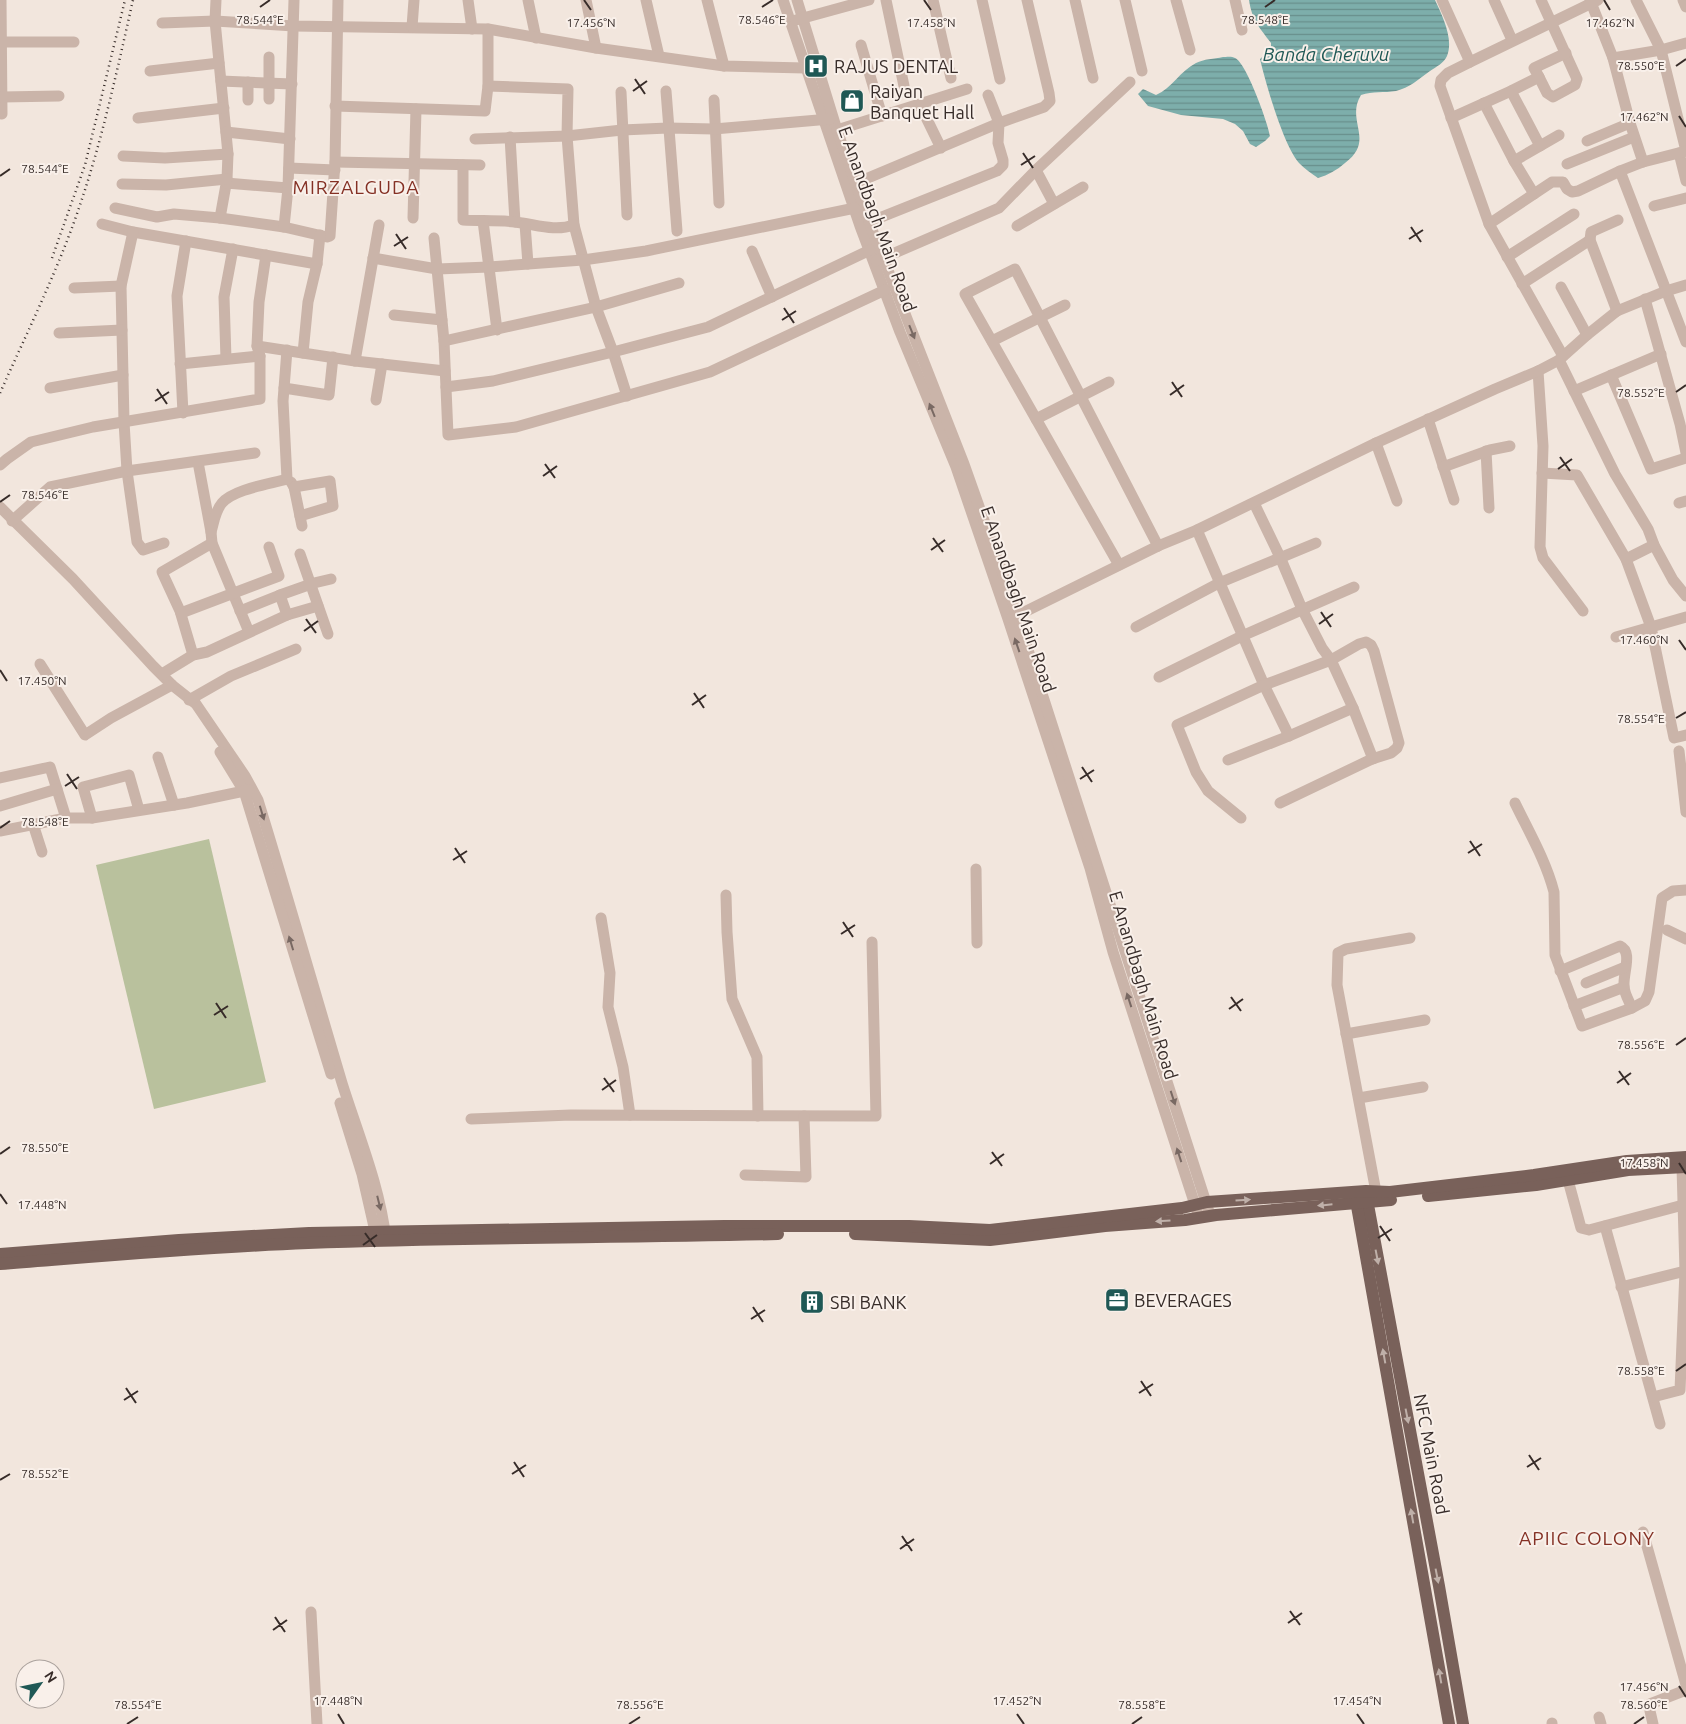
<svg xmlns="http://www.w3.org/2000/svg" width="1686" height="1724" viewBox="0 0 1686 1724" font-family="Ubuntu,sans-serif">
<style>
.green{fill:#b9c19d}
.water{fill:url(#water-rules)}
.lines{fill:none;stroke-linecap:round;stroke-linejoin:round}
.minor{stroke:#cab4a9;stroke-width:11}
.major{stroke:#79615a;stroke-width:12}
.rail{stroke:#372c29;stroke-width:2.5;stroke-dasharray:1 4;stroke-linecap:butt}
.oneway{fill:#796963}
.oneway2{fill:#bfb0a9}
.ticks{fill:none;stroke:#372c29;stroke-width:2}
.labels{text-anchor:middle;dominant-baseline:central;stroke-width:4;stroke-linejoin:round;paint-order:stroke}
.poi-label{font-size:18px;fill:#372c29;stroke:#f9f0ea;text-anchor:start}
.street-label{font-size:18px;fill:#372c29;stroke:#f9f0ea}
.water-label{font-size:19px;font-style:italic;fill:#1f5855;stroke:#f9f0ea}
.neighbourhood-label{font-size:19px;letter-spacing:1px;fill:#843024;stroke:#f9f0ea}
.ticks-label{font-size:12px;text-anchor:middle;fill:#372c29;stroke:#f9f0ea;stroke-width:4;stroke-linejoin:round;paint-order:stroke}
</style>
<defs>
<pattern id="water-rules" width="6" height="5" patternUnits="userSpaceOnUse" patternTransform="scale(1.25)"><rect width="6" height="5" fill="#7daeab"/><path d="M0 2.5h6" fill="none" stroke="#678e8b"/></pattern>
</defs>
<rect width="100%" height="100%" fill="#f2e6dd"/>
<polygon class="green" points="209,839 266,1082 154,1109 96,865"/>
<g class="water">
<path d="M1249,0H1435C1442,15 1454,39 1447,56C1444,63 1436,67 1430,71C1419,79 1409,88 1396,91C1384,93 1373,91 1361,95C1345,121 1376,140 1345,163C1337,170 1328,175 1318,178C1311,173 1305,169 1299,163C1283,144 1266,84 1260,59L1271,49V43C1259,27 1252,20 1249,0Z"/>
<path d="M1223,57C1226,57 1232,56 1235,58C1246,62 1268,123 1270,136L1265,141L1256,147L1250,144L1243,131L1235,124L1223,119L1181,115L1148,106L1138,94L1143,89L1156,95C1172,88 1180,71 1196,63C1204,59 1214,59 1223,57Z"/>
</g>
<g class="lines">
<g class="minor">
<polyline points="1,0 2,114"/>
<polyline points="216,0 215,21 228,154 227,179 220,218"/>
<polyline points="468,0 472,29"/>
<polyline points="528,0 536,38"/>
<polyline points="586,0 596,48"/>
<polyline points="646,0 659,56"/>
<polyline points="707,0 724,66"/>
<polyline points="783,0 860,226 900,332 956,467 1008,619 1090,868 1113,952 1198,1214"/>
<polyline points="797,0 837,130 869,222 964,464 1009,591 1210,1215"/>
<polyline points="886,0 904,86"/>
<polyline points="933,0 951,78"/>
<polyline points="982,0 1000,79"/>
<polyline points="1075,0 1093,78"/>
<polyline points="1125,0 1142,71"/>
<polyline points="1176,0 1190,50"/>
<polyline points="1235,0 1242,30"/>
<polyline points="1442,0 1470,62 1448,73 1441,80 1440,86 1489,224 1563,356"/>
<polyline points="1494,0 1512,40"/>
<polyline points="1590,0 1613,58 1630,123 1643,162"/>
<polyline points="1636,0 1661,50 1686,151"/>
<polyline points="1683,0 1686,7"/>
<polyline points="796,20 869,0"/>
<polyline points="162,23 215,21 294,26 488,29 596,48 724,66 805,68"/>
<polyline points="412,27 414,0"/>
<polyline points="0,42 74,42"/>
<polyline points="861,45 882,116"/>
<polyline points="269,57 269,99"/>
<polyline points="1613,58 1661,50 1686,43"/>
<polyline points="1470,62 1598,0"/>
<polyline points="150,71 219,63"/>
<polyline points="1539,77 1547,93 1553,97 1575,85 1577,79 1541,0"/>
<polyline points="221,81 292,84"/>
<polyline points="248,82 248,100"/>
<polyline points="488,86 568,89 567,136 574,225 596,307 613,352 627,396"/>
<polyline points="666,91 677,231"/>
<polyline points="1511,91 1540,146"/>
<polyline points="621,92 627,215"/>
<polyline points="2,97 59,96"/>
<polyline points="714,100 719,203"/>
<polyline points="1484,103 1514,161 1534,194"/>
<polyline points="920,105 941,148"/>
<polyline points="335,106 485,111 488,86 488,29"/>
<polyline points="138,118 224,108"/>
<polyline points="1451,118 1511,91 1539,77 1534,68 1566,53"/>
<polyline points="837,130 967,89"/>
<polyline points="226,132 290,139"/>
<polyline points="510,137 515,222"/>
<polyline points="475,139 567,136 622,130 668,128 714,129 830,119"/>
<polyline points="1587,141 1630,123"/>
<polyline points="1679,153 1686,181"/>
<polyline points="123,156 165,158 228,154"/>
<polyline points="1514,161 1559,135"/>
<polyline points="335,162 480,165"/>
<polyline points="1567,164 1634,137"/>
<path d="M463,165V220C480,221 498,220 515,222C535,224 554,232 574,225"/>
<polyline points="289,168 335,170"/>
<polyline points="1036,170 1054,204"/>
<polyline points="1620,171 1686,342"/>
<polyline points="226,183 288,188"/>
<polyline points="856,183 999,123 1044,107 1050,101 1049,93 1027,0"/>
<polyline points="122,184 166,185 227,179"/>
<polyline points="1654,206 1686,198"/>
<polyline points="115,208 157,217 174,214 220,218 284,227 327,237 330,236 335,162 338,0"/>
<polyline points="413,218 416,109"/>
<polyline points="483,221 497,330"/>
<polyline points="869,222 997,171 1003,165 1003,160 998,143 999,123 988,95"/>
<polyline points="102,224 133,232 317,264"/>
<polyline points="525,224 528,264"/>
<polyline points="1489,224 1552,182 1563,182 1567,189 1572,192 1578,191 1620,171 1643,162 1686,151"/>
<polyline points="1017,226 1083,187"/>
<polyline points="284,227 288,188 294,0"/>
<polyline points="133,232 121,286 124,422 127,471 137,542 143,550 164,543"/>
<polyline points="434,238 444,341 448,435 516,427 710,372 885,290"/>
<polyline points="752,251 772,297"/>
<polyline points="1507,257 1574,214"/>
<polyline points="373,258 437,269 489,267 583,260 646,251 855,208"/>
<polyline points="876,261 999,208 1036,170 1130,82"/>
<polyline points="1522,284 1590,240"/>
<polyline points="1561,287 1587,335"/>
<polyline points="74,288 121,286"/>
<polyline points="1645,299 1680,424 1686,453"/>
<polyline points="1617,311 1590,240 1591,232 1618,220"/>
<polyline points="394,315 442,320"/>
<polyline points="59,333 122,330"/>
<polyline points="444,341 596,307 679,283"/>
<polyline points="992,341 1065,305"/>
<polyline points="257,346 355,361 445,371"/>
<polyline points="303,353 308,302 317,264 320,235"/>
<polyline points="226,359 224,297 233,249"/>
<polyline points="1559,360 1615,474 1648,529 1654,545 1673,580 1686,596"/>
<polyline points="355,361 379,225"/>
<polyline points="180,364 260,356"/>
<polyline points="1538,371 1543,446 1540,547 1543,558 1583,611"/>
<polyline points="1611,375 1651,469 1686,458"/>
<polyline points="446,387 493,381 613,352 708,327 870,250"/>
<polyline points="50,388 123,375"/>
<polyline points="284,388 329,395 333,357"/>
<polyline points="1574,391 1661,354"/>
<polyline points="376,400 382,364"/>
<polyline points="183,413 177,296 186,241"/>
<polyline points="1036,419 1109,382"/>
<polyline points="1428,419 1454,500"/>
<polyline points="1376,443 1397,501"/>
<polyline points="1486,451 1489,508"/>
<polyline points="198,462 211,532 212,543 249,632"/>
<polyline points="0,465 7,459 31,442 93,427 260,399 260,356 257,346 259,302 266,255"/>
<polyline points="1443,467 1490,450 1510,446"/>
<polyline points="1542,473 1577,475 1626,559 1651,627 1674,738 1686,735"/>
<polyline points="291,482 294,487 302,526"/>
<polyline points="294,487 330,481 333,506 300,516"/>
<polyline points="1254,503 1280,557 1302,609 1322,648 1331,660 1353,708 1373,759"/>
<polyline points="1679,503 1686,501"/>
<path d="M0,507L73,579L153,666L172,685L196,704L245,776L258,800C287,894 314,989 342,1083C358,1134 380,1186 386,1240"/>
<polyline points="12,521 50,487 127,471 255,453"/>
<polyline points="1197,530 1264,685 1289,736"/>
<path d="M211,532C214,522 215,511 222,503C234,489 270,484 287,479L283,401L287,350"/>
<polyline points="300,554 328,634"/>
<polyline points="1626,559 1654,545"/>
<polyline points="1119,565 965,294 1015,269 1158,546"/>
<polyline points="240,611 280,595"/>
<polyline points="181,613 279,576 269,547"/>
<polyline points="287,615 318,606"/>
<polyline points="1012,618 1158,546 1197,530 1376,443 1495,389 1538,371 1559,360 1587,335 1617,311 1666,291 1686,285"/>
<polyline points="1136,627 1219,583 1316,543"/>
<polyline points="1616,637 1686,617"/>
<polyline points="193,655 180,611 162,572 212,543"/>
<polyline points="40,664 85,735 111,718 172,685"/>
<polyline points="162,674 193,655 207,652 287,615 280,595 314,583 331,579"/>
<polyline points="1159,677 1242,636 1354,587"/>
<polyline points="189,700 231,676 296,649"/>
<polyline points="1679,751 1686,812"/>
<polyline points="220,752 244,791 331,1074"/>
<polyline points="158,757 174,805"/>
<polyline points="1228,760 1289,736 1353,708"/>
<polyline points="0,778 50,767 66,818"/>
<path d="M1515,803C1529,832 1546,861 1554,892L1555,955L1582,1026L1632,1008L1645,1001L1649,992L1662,898L1673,891L1686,890"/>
<polyline points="0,806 57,789"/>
<polyline points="92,818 83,787 129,775 139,810"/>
<polyline points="1241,818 1208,791 1196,772 1177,725 1264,685 1331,660 1359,644 1366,642 1371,645 1374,651 1399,743 1397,748 1391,753 1372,759 1280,803"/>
<polyline points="33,824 42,852"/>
<polyline points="0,831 66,818 92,818 187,803 249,790"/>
<polyline points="976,869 977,943"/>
<polyline points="726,895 727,932 732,999 757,1057 758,1116"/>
<polyline points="601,918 610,973 608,1007 623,1067 630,1115"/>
<polyline points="1667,930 1686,939"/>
<path d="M1560,971L1620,946C1633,952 1623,972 1624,986C1624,993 1629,1001 1632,1008"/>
<polyline points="1586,983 1625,967"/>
<polyline points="1574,1006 1624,987"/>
<polyline points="1346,1034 1425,1020"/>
<polyline points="1359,1098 1423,1087"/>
<polyline points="340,1103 362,1174 377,1240"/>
<polyline points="471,1119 571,1115 876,1116 872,942"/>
<polyline points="745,1175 806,1177 804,1116"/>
<polyline points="1568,1180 1581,1228 1589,1230 1683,1205"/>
<polyline points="1376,1192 1337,985 1338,953 1346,949 1410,938"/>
<polyline points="1605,1226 1660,1424"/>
<polyline points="1621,1287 1685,1271"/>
<polyline points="1653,1397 1680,1390 1685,1271 1682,1167"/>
<polyline points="1643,1532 1686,1685"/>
<polyline points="311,1612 317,1724"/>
<polyline points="1599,1717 1601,1724"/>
<polyline points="1552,1723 1552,1724"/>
<polyline points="1653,1724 1650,1711 1650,1704 1686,1690"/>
</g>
<g class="major">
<polyline points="1366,1194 1439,1586 1463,1724"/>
<polyline points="1355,1195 1449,1724"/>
<polyline points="1428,1196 1536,1185 1628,1170 1686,1167"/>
<polyline points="855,1234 990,1240 1105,1226 1185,1220 1216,1215 1391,1200"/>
<polyline points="0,1254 179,1240 309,1233 724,1226 909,1226 990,1230 1182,1208 1207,1202 1366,1191 1390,1192 1534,1175 1627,1161 1686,1157"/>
<path d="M0,1264C103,1256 205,1247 308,1243C465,1237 621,1238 778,1234"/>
</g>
<g class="rail">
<polyline points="52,258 85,165 125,0"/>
<path d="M0,393C29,328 61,264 83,196C104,132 118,66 133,0"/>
</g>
</g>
<defs><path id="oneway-solid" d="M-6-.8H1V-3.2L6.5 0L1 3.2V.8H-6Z" transform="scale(1.25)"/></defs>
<g class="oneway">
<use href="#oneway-solid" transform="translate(912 332) rotate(68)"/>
<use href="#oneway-solid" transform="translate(932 410) rotate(-112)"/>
<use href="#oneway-solid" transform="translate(1017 645) rotate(-109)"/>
<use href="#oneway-solid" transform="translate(262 813) rotate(73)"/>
<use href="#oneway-solid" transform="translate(291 943) rotate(-107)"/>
<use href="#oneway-solid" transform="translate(1129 1000) rotate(-108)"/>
<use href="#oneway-solid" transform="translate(1173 1098) rotate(72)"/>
<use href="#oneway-solid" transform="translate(1179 1155) rotate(-108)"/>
<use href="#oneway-solid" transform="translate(379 1203) rotate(76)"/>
</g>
<g class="oneway2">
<use href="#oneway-solid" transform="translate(1243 1200) rotate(-4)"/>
<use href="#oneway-solid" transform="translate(1325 1205) rotate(174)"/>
<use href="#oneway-solid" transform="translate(1163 1221) rotate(176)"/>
<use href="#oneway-solid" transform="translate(1377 1257) rotate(79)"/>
<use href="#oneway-solid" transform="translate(1384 1356) rotate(-100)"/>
<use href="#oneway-solid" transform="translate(1407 1416) rotate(79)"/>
<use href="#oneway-solid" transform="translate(1412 1516) rotate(-100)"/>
<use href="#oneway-solid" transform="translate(1437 1576) rotate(79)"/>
<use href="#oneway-solid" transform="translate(1440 1676) rotate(-100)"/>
</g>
<path class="ticks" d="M584,0L591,10M924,0L931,10M1604,0L1610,10M260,7L270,0M762,7L773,0M1265,7L1275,0M1676,66L1686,59M635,79L645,94M633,91L647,81M1679,116L1686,127M1023,153L1033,168M1021,165L1035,156M0,176L10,169M1411,227L1421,242M396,234L406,249M1409,239L1423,230M394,246L408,237M784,308L794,323M782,320L796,311M1172,382L1182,397M157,389L167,404M1676,392L1686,385M1170,395L1184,385M155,401L169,392M1560,457L1570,471M545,464L555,478M1558,469L1572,459M543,476L557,466M0,502L10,495M933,538L943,552M931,550L945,540M1321,612L1331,627M306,619L316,633M1319,624L1333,614M304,631L318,621M1679,640L1686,650M0,670L7,681M694,693L704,708M692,705L706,695M1676,718L1686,712M1082,767L1092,782M67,774L77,789M1080,779L1094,770M65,786L79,777M0,828L10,821M1470,841L1480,856M455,848L465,863M1468,853L1482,844M453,860L467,851M843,922L853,937M841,934L855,925M1231,997L1241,1011M216,1003L226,1018M1229,1009L1243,999M214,1015L228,1006M1676,1045L1686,1038M1619,1071L1629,1085M604,1078L614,1092M1617,1083L1631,1073M602,1090L616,1080M992,1152L1002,1166M0,1154L10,1147M1679,1163L1686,1174M990,1164L1004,1154M0,1194L7,1204M1380,1226L1390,1241M365,1233L375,1247M1378,1238L1392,1229M363,1245L377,1235M753,1307L763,1322M751,1319L765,1310M1676,1371L1686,1364M1141,1381L1151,1396M126,1388L136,1403M1139,1393L1153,1384M124,1400L138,1391M1529,1455L1539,1470M514,1462L524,1477M1527,1467L1541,1458M512,1474L526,1465M0,1480L10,1474M902,1536L912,1551M900,1549L914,1539M1290,1611L1300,1625M275,1617L285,1632M1288,1623L1302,1613M273,1630L287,1620M1679,1686L1686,1697M338,1714L344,1724M1017,1714L1024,1724M1357,1714L1364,1724M127,1724L138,1717M629,1724L640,1717M1132,1724L1142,1717M1634,1724L1644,1717"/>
<defs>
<symbol id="hospital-square" viewBox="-11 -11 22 22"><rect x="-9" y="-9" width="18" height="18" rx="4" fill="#1f5855" stroke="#f9f0ea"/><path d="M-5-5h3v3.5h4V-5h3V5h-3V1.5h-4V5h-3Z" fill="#fff"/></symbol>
<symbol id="shop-square" viewBox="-11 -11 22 22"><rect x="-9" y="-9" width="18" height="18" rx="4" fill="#1f5855" stroke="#f9f0ea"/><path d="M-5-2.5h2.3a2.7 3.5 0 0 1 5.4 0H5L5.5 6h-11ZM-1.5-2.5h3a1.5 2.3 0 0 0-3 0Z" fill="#fff"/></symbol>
<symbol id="office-square" viewBox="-11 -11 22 22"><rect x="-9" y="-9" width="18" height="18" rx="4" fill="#1f5855" stroke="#f9f0ea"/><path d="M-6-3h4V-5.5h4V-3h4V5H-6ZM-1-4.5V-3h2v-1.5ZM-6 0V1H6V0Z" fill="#fff"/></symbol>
<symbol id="building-square" viewBox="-11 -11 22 22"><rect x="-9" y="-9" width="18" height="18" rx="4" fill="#1f5855" stroke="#f9f0ea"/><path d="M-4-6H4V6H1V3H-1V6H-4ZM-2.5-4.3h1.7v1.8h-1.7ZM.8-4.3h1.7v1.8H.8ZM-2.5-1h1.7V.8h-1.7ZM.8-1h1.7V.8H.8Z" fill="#fff"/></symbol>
</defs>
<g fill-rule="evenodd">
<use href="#hospital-square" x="802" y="52" width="28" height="28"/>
<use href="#shop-square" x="838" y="87" width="28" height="28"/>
<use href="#office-square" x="1103" y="1286" width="28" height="28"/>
<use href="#building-square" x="798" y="1288" width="28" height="28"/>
</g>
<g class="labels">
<g class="poi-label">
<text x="834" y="66">RAJUS DENTAL</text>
<text x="870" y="91">Raiyan<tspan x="870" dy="21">Banquet Hall</tspan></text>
<text x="1134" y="1300">BEVERAGES</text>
<text x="830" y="1302">SBI BANK</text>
</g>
<g class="street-label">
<text transform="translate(878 219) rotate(70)">E Anandbagh Main Road</text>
<text transform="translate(1019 599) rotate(71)">E Anandbagh Main Road</text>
<text transform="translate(1144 985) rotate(73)">E Anandbagh Main Road</text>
<text transform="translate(1432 1454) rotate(79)">NFC Main Road</text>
</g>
<g class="water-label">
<text x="1326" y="54">Banda Cheruvu</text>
</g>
<g class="neighbourhood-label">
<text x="356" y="187">MIRZALGUDA</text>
<text x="1587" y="1538">APIIC COLONY</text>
</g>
</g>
<g class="ticks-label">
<text x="260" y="24">78.544°E</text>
<text x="762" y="24">78.546°E</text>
<text x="1265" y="24">78.548°E</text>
<text x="591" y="27">17.456°N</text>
<text x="931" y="27">17.458°N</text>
<text x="1610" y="27">17.462°N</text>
<text x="1641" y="70">78.550°E</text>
<text x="1644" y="121">17.462°N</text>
<text x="45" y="173">78.544°E</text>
<text x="1641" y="397">78.552°E</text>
<text x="45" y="499">78.546°E</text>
<text x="1644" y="644">17.460°N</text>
<text x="42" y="685">17.450°N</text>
<text x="1641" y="723">78.554°E</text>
<text x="45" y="826">78.548°E</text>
<text x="1641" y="1049">78.556°E</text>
<text x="45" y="1152">78.550°E</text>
<text x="1644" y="1167">17.458°N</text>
<text x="42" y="1209">17.448°N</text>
<text x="1641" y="1375">78.558°E</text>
<text x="45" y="1478">78.552°E</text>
<text x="1644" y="1691">17.456°N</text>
<text x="338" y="1705">17.448°N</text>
<text x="1017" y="1705">17.452°N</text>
<text x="1357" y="1705">17.454°N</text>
<text x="138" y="1709">78.554°E</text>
<text x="640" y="1709">78.556°E</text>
<text x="1142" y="1709">78.558°E</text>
<text x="1644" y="1709">78.560°E</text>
</g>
<g transform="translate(40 1684) rotate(57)"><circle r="24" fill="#f9f0ea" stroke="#aba29d"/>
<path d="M0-4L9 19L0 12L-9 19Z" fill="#1f5855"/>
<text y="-8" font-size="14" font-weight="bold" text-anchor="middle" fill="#372c29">N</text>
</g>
</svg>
